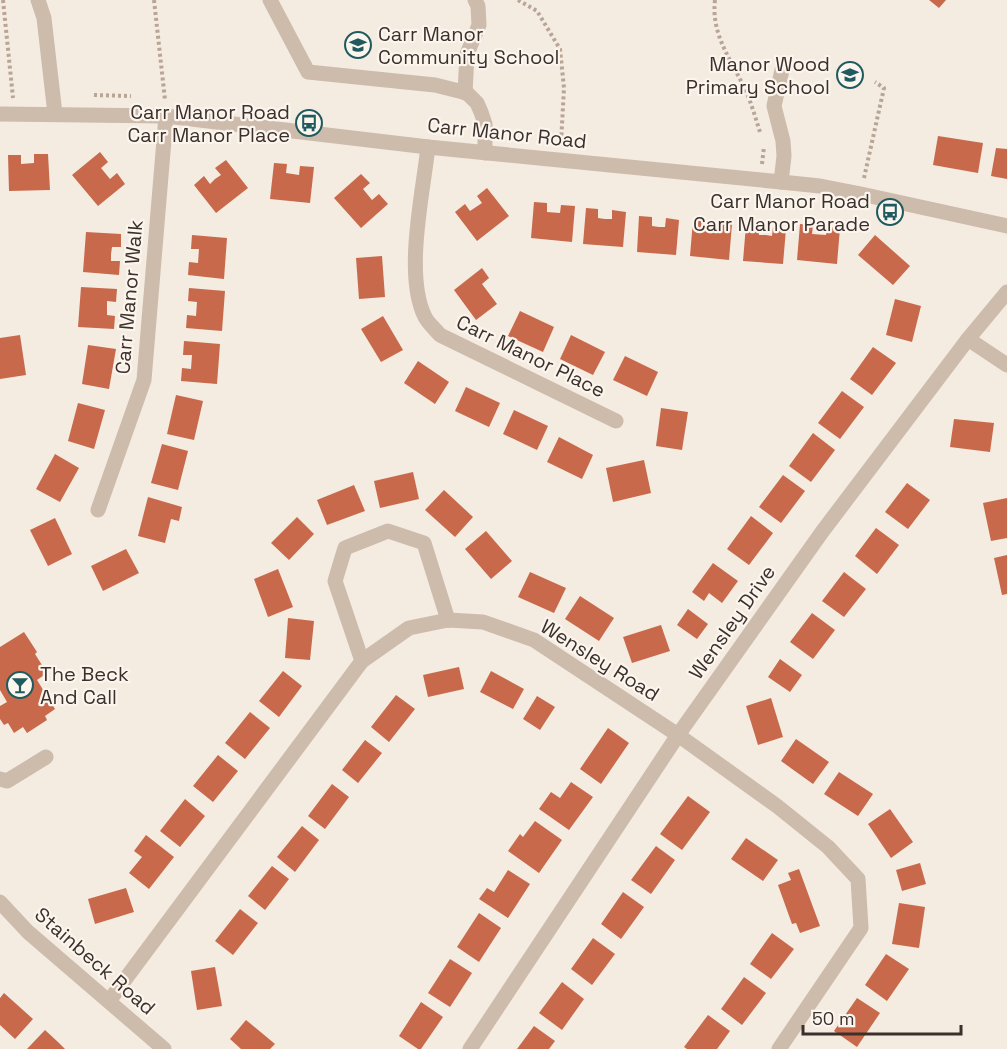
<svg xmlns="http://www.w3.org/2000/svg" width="1007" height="1049" viewBox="0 0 1007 1049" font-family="'Space Grotesk',sans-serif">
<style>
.building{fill:#c8694b}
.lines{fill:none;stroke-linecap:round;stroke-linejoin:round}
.path{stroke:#b9a596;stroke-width:4;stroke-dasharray:3 3;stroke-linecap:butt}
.minor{stroke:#cdbbac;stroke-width:15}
.labels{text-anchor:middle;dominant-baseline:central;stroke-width:4.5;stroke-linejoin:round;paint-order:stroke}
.poi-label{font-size:20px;fill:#3b302b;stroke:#fbf5ee;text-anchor:end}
.street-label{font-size:20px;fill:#3b302b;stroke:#fbf5ee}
</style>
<rect width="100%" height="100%" fill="#f4ebe1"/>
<g class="building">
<polygon points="929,0 946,0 939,8"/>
<polygon points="938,136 983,143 978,173 933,165"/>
<polygon points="996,148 1007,149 1007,179 991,176"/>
<polygon points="100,152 108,162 101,168 110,179 117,173 125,184 98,206 72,175"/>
<polygon points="34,154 48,154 50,190 9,191 8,155 21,155 21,164 34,163"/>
<polygon points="226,160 248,188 216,213 194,185 204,176 210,184 215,179 221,175 215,168"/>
<polygon points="274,163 287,164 286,173 299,175 300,166 314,167 310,203 270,199"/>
<polygon points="361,174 370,183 363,189 372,200 379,194 388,204 361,228 334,198"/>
<polygon points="487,188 509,216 477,241 455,212 465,204 470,211 482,203 477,196"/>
<polygon points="534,202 547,203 547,212 560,213 561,205 575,206 572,242 531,238"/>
<polygon points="586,208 598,209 598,218 605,219 612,219 612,210 626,212 623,247 583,244"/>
<polygon points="639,216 652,217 652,226 659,227 665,227 666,218 679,220 676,255 637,252"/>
<polygon points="693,220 705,221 704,230 718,232 719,223 732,224 729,260 690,256"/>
<polygon points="800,224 813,225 812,234 826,235 827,227 840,228 837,264 797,260"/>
<polygon points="746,225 759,226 759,235 766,235 772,236 773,227 786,229 783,264 743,261"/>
<polygon points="86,232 121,234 121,247 112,247 111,254 111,261 120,261 119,275 83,272"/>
<polygon points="192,235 227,238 224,279 188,275 189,262 198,263 199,249 191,249"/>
<polygon points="875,235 910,266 893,285 858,255"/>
<polygon points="382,256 385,297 359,299 356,258"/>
<polygon points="482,268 489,278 482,284 497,304 476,320 454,290"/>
<polygon points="81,287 117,289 116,302 107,301 107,315 115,316 114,329 78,327"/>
<polygon points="189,288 225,291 222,331 186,328 187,315 196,316 197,302 188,301"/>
<polygon points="895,299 921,306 912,342 886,335"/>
<polygon points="520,311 554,327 543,352 508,336"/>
<polygon points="383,316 403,350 381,362 361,329"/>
<polygon points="20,335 26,375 0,379 0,338"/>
<polygon points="571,335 605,352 593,375 560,359"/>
<polygon points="184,341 220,344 217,384 181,381 182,368 191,369 192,355 183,355"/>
<polygon points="88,345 116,349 109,389 82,384"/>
<polygon points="873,347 896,363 872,395 850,379"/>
<polygon points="625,356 658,372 647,396 613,380"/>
<polygon points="418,361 449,382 435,404 404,383"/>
<polygon points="466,387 500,403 489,427 455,411"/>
<polygon points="842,391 864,407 840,439 818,423"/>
<polygon points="176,395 203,401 194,440 167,434"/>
<polygon points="78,403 105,410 94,449 68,441"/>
<polygon points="661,408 688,412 682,450 656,446"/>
<polygon points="514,410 548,426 537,450 503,434"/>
<polygon points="954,419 994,423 990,452 950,447"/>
<polygon points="813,433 835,450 811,482 789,466"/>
<polygon points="559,437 593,455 582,479 547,462"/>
<polygon points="162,444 188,451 178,490 151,483"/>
<polygon points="55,454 79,468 60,502 36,489"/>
<polygon points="644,460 651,493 613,502 606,468"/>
<polygon points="413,472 419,499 380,508 374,481"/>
<polygon points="783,475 805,491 781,523 759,507"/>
<polygon points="907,483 930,500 908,529 885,512"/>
<polygon points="354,485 365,511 327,525 317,500"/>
<polygon points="444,490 473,517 455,537 425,510"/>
<polygon points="148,497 182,507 179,521 171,519 165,543 138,536"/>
<polygon points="1007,498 1007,538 991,541 983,503"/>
<polygon points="751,516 773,533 749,565 727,549"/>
<polygon points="297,517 314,534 289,560 271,543"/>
<polygon points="55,518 72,554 48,566 30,530"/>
<polygon points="876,528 899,545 877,574 855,556"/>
<polygon points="486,531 512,561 491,579 465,549"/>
<polygon points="126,549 139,573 103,591 91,566"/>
<polygon points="1007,555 1007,594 1002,595 994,558"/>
<polygon points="713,563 738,581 722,603 709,593 704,601 692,592"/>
<polygon points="278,569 293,607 268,617 254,579"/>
<polygon points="530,572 566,588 554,613 518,597"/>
<polygon points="844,572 866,589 844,617 822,601"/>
<polygon points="580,596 614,618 599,641 565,619"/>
<polygon points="688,609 708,624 697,639 677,625"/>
<polygon points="812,613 835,630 813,659 790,642"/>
<polygon points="288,618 314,621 310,660 285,658"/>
<polygon points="661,625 670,651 632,663 623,637"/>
<polygon points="24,632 37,652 35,654 47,673 37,680 55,709 45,716 47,720 27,733 23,727 14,733 8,723 4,725 0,719 0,706 7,702 0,690 0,647"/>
<polygon points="780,659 802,675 790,692 768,677"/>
<polygon points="459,667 464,689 428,697 423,675"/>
<polygon points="283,671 302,686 279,717 259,701"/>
<polygon points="491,671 524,689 513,709 480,692"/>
<polygon points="396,695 415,709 389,742 371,727"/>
<polygon points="537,696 555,707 540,730 523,719"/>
<polygon points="771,698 783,737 758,745 746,706"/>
<polygon points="250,712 270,728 245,759 225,743"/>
<polygon points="608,728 629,743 601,784 580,769"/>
<polygon points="796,739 829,762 813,784 781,761"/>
<polygon points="365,740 382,753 358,783 342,770"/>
<polygon points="218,755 238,771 213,802 193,786"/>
<polygon points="839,772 873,794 858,816 824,794"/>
<polygon points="571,782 593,797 569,830 539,809 551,792 560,798"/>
<polygon points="332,784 349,797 325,829 308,816"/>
<polygon points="688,796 710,812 682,850 660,834"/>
<polygon points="185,799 205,816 180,847 160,831"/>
<polygon points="890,809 913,842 891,858 868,824"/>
<polygon points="535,821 562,840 539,873 508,851 520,834 523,837"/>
<polygon points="302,826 319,840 295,872 277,857"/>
<polygon points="146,835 174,857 149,889 129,873 142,857 134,851"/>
<polygon points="746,838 778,860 763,881 731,859"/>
<polygon points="656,846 675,860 651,894 631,880"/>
<polygon points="920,863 926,884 902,891 896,870"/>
<polygon points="272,866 289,879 265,910 248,896"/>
<polygon points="799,869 820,926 800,933 796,923 792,924 778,885 791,880 788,873"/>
<polygon points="508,870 530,884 508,918 479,899 487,888 494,892"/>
<polygon points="126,888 134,912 95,924 88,899"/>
<polygon points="623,892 644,907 621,939 601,924"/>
<polygon points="899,903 925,907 919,948 892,944"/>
<polygon points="240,909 258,923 233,955 215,941"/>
<polygon points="479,913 501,928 479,962 457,947"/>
<polygon points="772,933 794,949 771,979 750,964"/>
<polygon points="593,938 615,954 592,985 571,969"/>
<polygon points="886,954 909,969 887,1001 865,985"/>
<polygon points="450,959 472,973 450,1007 428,993"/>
<polygon points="215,967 222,1006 197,1010 191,971"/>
<polygon points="744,977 766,993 742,1025 721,1009"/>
<polygon points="562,982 584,999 562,1030 539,1013"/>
<polygon points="4,993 33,1019 15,1039 0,1025 0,998"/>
<polygon points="857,998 880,1013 857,1047 834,1031"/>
<polygon points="421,1002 443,1017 421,1049 418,1049 399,1036"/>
<polygon points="708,1015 730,1031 717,1049 687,1049 684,1047"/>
<polygon points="246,1020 275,1044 270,1049 241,1049 230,1039"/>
<polygon points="534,1026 555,1041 549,1049 517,1049"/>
<polygon points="45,1030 59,1043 65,1049 27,1049"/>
</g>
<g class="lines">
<g class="path">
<polyline points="3,0 13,98"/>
<polyline points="154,0 165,100"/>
<polyline points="518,0 537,11 560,49 564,88 561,143 559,143"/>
<path d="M715,0C711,34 730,58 744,87C751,101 755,117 760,132"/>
<polyline points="94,95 131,96"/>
<polyline points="762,164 764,147"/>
<polyline points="864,178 884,88 875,82"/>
</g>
<g class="minor">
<polyline points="38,0 44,18 55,114"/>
<polyline points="270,0 308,72 435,85 467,93 477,103 481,112 485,124 485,153"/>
<polyline points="465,93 467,54 479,25 478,6 475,0"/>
<polyline points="0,114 166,116 428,147 781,182 820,186 861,194 1007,226"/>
<path d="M428,147C423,193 404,275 425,317C428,323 435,329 440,335L616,421"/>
<polyline points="781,182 784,156 783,141 774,106 782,70"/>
<polyline points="968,339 1007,365"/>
<polyline points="98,510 144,380 166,116"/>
<polyline points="362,661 335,581 345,548 388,531 424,543 448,620"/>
<polyline points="0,779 7,781 46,757"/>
<polyline points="0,902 28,932 164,1049"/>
<polyline points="109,1001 362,661 409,628 448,620 483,622 534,640 678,735 777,806 828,847 858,879 861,928 779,1049"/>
<polyline points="470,1049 678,735 822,532 968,339 1007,292"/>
</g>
</g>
<defs>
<symbol id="school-ring" viewBox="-11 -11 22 22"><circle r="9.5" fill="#fbf5ee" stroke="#1f5a5e" stroke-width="1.5"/><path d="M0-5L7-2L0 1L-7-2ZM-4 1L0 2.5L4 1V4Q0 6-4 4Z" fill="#1f5a5e"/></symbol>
<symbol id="bus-ring" viewBox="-11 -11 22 22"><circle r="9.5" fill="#fbf5ee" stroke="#1f5a5e" stroke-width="1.5"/><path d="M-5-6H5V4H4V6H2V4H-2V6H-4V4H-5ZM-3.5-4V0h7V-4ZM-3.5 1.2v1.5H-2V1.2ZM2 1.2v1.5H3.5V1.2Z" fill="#1f5a5e"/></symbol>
<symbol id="bar-ring" viewBox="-11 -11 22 22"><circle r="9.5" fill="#fbf5ee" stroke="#1f5a5e" stroke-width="1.5"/><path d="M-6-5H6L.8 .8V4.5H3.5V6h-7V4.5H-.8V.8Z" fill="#1f5a5e"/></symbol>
</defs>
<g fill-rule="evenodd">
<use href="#school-ring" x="343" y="30" width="30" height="30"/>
<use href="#school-ring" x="835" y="60" width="30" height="30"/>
<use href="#bus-ring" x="294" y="108" width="30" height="30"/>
<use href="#bus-ring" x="875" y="197" width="30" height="30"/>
<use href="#bar-ring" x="5" y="670" width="30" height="30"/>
</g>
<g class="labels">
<g class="poi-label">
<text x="378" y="34" text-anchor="start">Carr Manor<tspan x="378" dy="23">Community School</tspan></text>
<text x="830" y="64">Manor Wood<tspan x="830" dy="23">Primary School</tspan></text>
<text x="290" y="112">Carr Manor Road<tspan x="290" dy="23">Carr Manor Place</tspan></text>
<text x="870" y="201">Carr Manor Road<tspan x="870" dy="23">Carr Manor Parade</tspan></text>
<text x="40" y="674" text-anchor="start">The Beck<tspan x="40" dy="23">And Call</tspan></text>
</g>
<g class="street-label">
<text transform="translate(507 133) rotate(6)">Carr Manor Road</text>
<text transform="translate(129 297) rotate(-85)">Carr Manor Walk</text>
<text transform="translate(531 356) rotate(26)">Carr Manor Place</text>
<text transform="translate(732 622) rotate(-55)">Wensley Drive</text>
<text transform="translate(600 660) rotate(32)">Wensley Road</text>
<text transform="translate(95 961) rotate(41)">Stainbeck Road</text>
</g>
</g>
<path d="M803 1025v9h158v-9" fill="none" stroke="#3b302b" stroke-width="3"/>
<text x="812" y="1025" font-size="18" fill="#3b302b" stroke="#fbf5ee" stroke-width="4.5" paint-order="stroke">50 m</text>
</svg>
